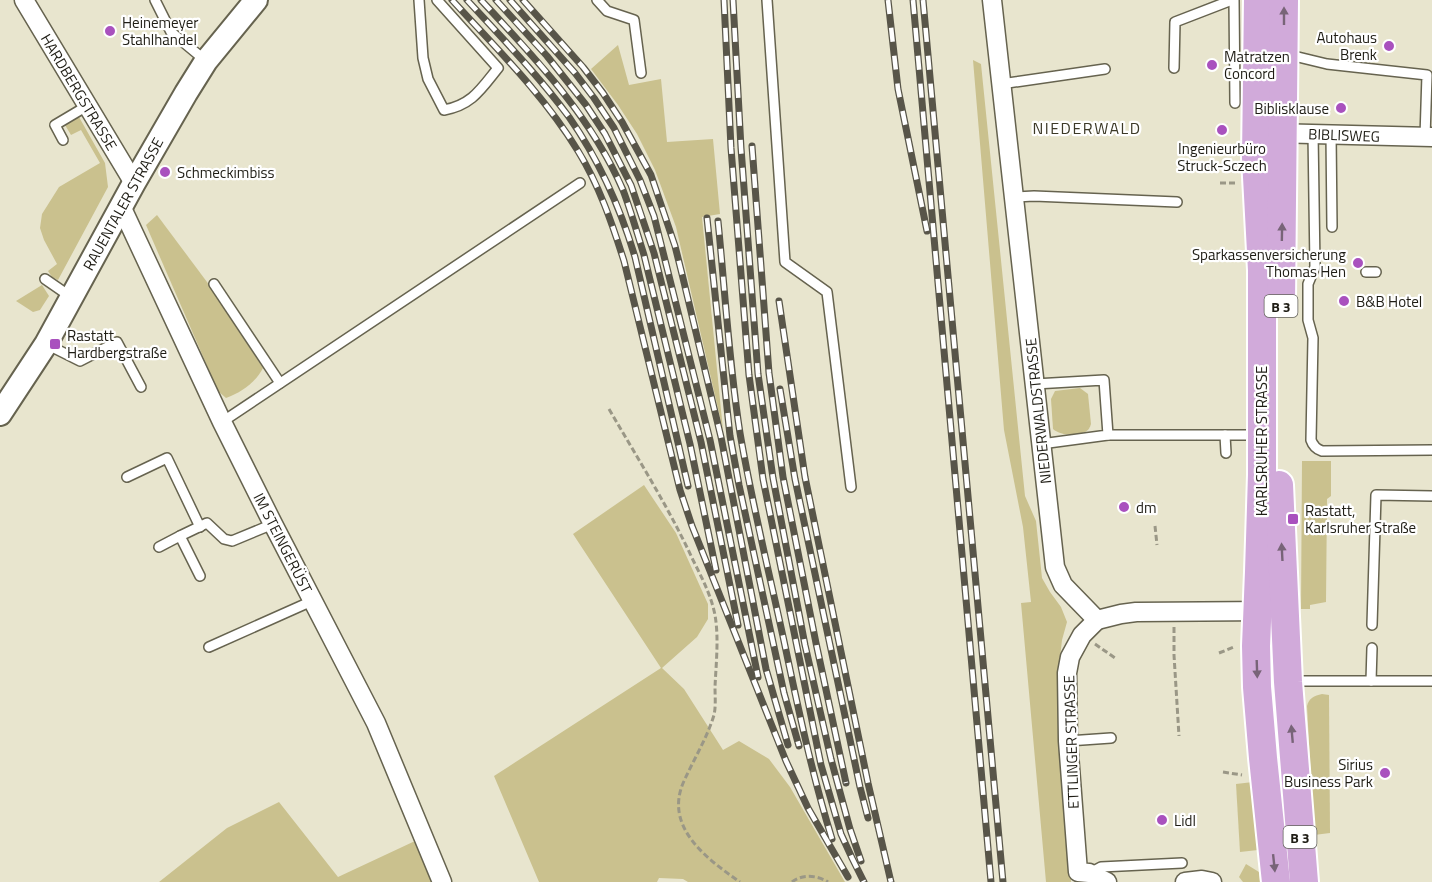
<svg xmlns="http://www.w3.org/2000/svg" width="1432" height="882" viewBox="0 0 1432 882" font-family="'Titillium Web',sans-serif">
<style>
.green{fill:#cac18e}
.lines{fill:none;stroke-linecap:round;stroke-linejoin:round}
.service-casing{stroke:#66634f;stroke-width:12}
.minor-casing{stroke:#66634f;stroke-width:21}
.tertiary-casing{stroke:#66634f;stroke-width:26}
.primary-casing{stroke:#fff;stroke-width:32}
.path{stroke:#9a9786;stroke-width:3;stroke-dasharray:6 3;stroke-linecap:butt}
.service{stroke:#fff;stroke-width:9}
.minor{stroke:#fff;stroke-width:18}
.tertiary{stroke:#fff;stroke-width:22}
.primary{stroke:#d1aada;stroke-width:28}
.rail-casing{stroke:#585549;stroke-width:7}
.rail{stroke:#fff;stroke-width:4.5;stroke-dasharray:14;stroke-linecap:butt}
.oneway{fill:#786478}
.poi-dot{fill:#a951be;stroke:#fff;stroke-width:2}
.labels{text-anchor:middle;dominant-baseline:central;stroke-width:4.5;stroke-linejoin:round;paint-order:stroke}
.shield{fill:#fff;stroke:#62615b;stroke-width:1.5}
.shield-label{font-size:14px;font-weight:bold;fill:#1f1d15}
.poi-label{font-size:15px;fill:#1f1d15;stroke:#fff;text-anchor:start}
.street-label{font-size:15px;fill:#1f1d15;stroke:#fff}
.neighbourhood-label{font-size:16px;letter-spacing:1.5px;fill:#3c3927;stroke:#fff}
</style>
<rect width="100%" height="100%" fill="#e8e5ce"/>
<g class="green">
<polygon points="618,45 629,85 661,79 667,142 713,139 720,214 702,217 723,430 676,227 655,170 637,134 618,105 591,69"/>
<polygon points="973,60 981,64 1025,496 1036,521 1042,578 1050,592 1061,607 1067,622 1062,640 1057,684 1071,882 1046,882 1021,603 1031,602 1023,527 1004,430"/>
<polygon points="79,117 105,163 108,187 58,280 52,277 48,271 57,264 44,240 40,228 42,214 59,187 100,163 81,130 71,135 65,125"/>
<path d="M157,215L207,282L263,368C255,383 242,392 226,398L218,391L146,225Z"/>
<polygon points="42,285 49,296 40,310 33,312 16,301"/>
<path d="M1080,388L1088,394L1091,424C1090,427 1089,430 1085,432C1076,436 1061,436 1053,429L1051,399L1055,391Z"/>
<polygon points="1302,461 1331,461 1331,496 1327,499 1326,602 1310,605 1310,609 1301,609"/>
<polygon points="644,485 676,533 708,604 708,619 697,637 662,668 684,689 723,750 739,741 769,759 790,787 845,882 688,882 683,879 659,878 657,882 539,882 494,776 661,668 573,534"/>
<polygon points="1271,650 1273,702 1279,762 1281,791 1290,835 1287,882 1266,651"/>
<path d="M1322,694L1329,695L1330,833L1314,835L1307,706C1309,698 1314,696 1322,694Z"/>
<polygon points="1253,782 1258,850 1240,852 1236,784"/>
<polygon points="279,802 338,877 415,841 433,882 159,882 227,828"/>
<polygon points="1246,864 1259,872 1260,882 1243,882 1239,877"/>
</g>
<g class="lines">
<defs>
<g id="service">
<polyline points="155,0 171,32 206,61"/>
<path d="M419,0L423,58L428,79L444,110C472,105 481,89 498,68L437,0"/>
<polyline points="597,0 607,11 634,20 641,73"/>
<polyline points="767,0 785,262 827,292 851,487"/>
<polyline points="1234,0 1235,103"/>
<polyline points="1286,57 1298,57 1327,64 1427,75 1425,137"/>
<polyline points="1174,68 1175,22 1232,0"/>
<polyline points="1001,84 1105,69"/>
<path d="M1313,133L1315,267L1308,284V320L1313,338L1311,440C1313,446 1316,449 1322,451L1432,450"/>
<polyline points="1331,134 1332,227"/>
<polyline points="63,140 55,125 87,106"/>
<polyline points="1014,197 1034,196 1177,202"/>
<polyline points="1366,272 1376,272"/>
<polyline points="45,279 71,297"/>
<polyline points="214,284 280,383"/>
<polyline points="46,344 80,361 117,342 141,387"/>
<polyline points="1035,384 1104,380 1108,435 1041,444"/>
<polyline points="222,422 580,183"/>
<polyline points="1108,435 1258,435"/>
<polyline points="1225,435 1226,453"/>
<polyline points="127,477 167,458 200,527"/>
<polyline points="159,547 180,536"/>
<polyline points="200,576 180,536 207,523 224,539 232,541 273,524"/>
<polyline points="1372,625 1376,495 1432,496"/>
<polyline points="209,647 312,601"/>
<polyline points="1291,681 1432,681"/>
<polyline points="1371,681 1372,648"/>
<polyline points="1068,741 1111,738"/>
<polyline points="1090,873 1101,867 1182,863"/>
</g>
<g id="minor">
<polyline points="24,0 134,183"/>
<polyline points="992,0 1055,567 1063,585 1097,620 1121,614 1136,612 1268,611"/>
<polyline points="1272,133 1432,137"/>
<polyline points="121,206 222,422 273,524 376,723 442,882"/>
<polyline points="1097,620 1082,635 1070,657 1067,673 1068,741 1078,872 1089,873 1107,882"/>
<polyline points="1185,882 1202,880 1212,882"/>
</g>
<polyline id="tertiary" points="0,414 46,344 134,183 186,93 206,61 256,0"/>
<g id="primary">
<polyline points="1258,0 1256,158 1262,270 1262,475 1259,572 1256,646 1257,687 1263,758 1276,882"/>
<polyline points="1281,301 1284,0"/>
<polyline points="1279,485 1288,682 1304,882"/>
</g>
</defs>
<use href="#service" class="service-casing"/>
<use href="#minor" class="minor-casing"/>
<use href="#tertiary" class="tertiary-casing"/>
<use href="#primary" class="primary-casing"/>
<g class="path">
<polyline points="1220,183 1237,183"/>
<path d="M609,409C638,459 669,508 693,560C702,578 711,595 715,615C719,638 716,664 715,687C715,696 716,706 714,715C707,738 694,759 684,781C663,827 707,859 740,882"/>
<polyline points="1155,526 1157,545"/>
<polyline points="1174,627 1174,655 1179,736"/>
<polyline points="1095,644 1115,658"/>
<polyline points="1219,653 1234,647"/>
<polyline points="1223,772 1242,775"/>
<path d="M792,882C802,874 817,875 828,882"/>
</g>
<use href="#service" class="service"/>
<use href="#minor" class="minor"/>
<use href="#tertiary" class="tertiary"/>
<use href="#primary" class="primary"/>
<defs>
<g id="rail">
<path d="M452,0C496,48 544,95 578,151C599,185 612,223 624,261L680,490L692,526L786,761L808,808L848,877"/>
<path d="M467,0C502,38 538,75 569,117C599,160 620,207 635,257L688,486"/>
<path d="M481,0C535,58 591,116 623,190C631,211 637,233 644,255L690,444L716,570"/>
<polyline points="496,0 547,56 586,105 605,134 631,185 654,253 701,442 738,625"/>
<polyline points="510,0 575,73 594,98 614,128 640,180 654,216 710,440 758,677"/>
<polyline points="523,0 583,67 603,93 622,122 651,175 675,246 682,274 721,437 766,669 788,745"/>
<polyline points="724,0 731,148 749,375 763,479 821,765 841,834 852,858 864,882"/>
<polyline points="733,0 741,148 758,374 773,478 805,645 831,759 850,829 861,861"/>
<polyline points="888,0 898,89 927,231"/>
<polyline points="913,0 991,882"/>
<polyline points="923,0 1003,882"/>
<polyline points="752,146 769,373 783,477 816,643 846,783"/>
<polyline points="707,218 730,436 739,485 784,693 799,746"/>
<path d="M718,221C725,291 729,363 740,433C752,503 769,572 784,641C798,708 812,774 832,839"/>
<polyline points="779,301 805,477 868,783 891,882"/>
<polyline points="780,389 795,479 860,787 868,818"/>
</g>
</defs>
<use href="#rail" class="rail-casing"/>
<use href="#rail" class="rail"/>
</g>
<defs><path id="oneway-solid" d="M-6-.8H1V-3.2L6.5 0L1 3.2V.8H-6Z" transform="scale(1.5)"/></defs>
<g class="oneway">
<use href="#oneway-solid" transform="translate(1284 16) rotate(-90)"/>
<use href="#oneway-solid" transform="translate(1282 232) rotate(-89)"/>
<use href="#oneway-solid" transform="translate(1282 552) rotate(-93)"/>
<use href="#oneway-solid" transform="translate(1257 669) rotate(88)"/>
<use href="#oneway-solid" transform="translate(1292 734) rotate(-95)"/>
<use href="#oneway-solid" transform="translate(1274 863) rotate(84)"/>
</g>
<g class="poi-dot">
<circle cx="110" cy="31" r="6"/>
<circle cx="1389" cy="46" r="6"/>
<circle cx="1212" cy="65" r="6"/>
<circle cx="1341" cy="108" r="6"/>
<circle cx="1222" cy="130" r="6"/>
<circle cx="165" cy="172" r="6"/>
<circle cx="1358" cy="263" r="6"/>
<circle cx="1344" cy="301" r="6"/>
<rect x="49" y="338" width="12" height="12" rx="3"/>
<circle cx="1124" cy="507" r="6"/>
<rect x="1287" y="513" width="12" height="12" rx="3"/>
<circle cx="1385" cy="773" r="6"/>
<circle cx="1162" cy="820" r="6"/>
</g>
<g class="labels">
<g class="shield">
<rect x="1264.5" y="295" width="33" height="22" rx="4.5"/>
<rect x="1283.5" y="826" width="33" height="22" rx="4.5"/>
</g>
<g class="shield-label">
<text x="1281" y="306">B 3</text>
<text x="1300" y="837">B 3</text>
</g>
<g class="poi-label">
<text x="122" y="22">Heinemeyer<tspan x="122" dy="17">Stahlhandel</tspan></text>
<text x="1377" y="37" text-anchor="end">Autohaus<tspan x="1377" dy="17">Brenk</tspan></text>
<text x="1224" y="56">Matratzen<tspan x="1224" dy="17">Concord</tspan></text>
<text x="1329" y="108" text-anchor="end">Biblisklause</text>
<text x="1222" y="148" text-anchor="middle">Ingenieurbüro<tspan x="1222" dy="17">Struck-Sczech</tspan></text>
<text x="177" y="172">Schmeckimbiss</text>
<text x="1346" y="254" text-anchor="end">Sparkassenversicherung<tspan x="1346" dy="17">Thomas Hen</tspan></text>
<text x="1356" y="301">B&amp;B Hotel</text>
<text x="67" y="335">Rastatt<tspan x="67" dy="17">Hardbergstraße</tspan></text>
<text x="1136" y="507">dm</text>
<text x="1305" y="510">Rastatt,<tspan x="1305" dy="17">Karlsruher Straße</tspan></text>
<text x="1373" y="764" text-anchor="end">Sirius<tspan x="1373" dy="17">Business Park</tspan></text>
<text x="1174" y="820">Lidl</text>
</g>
<g class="street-label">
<text transform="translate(79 92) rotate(59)">HARDBERGSTRASSE</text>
<text transform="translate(1344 135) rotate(2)">BIBLISWEG</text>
<text transform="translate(123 204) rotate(-61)">RAUENTALER STRASSE</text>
<text transform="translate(1038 411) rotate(-96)">NIEDERWALDSTRASSE</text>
<text transform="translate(1261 441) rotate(-90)">KARLSRUHER STRASSE</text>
<text transform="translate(283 543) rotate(63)">IM STEINGERÜST</text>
<text transform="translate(1071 742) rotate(-92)">ETTLINGER STRASSE</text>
</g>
<g class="neighbourhood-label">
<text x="1087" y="128">NIEDERWALD</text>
</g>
</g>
</svg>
